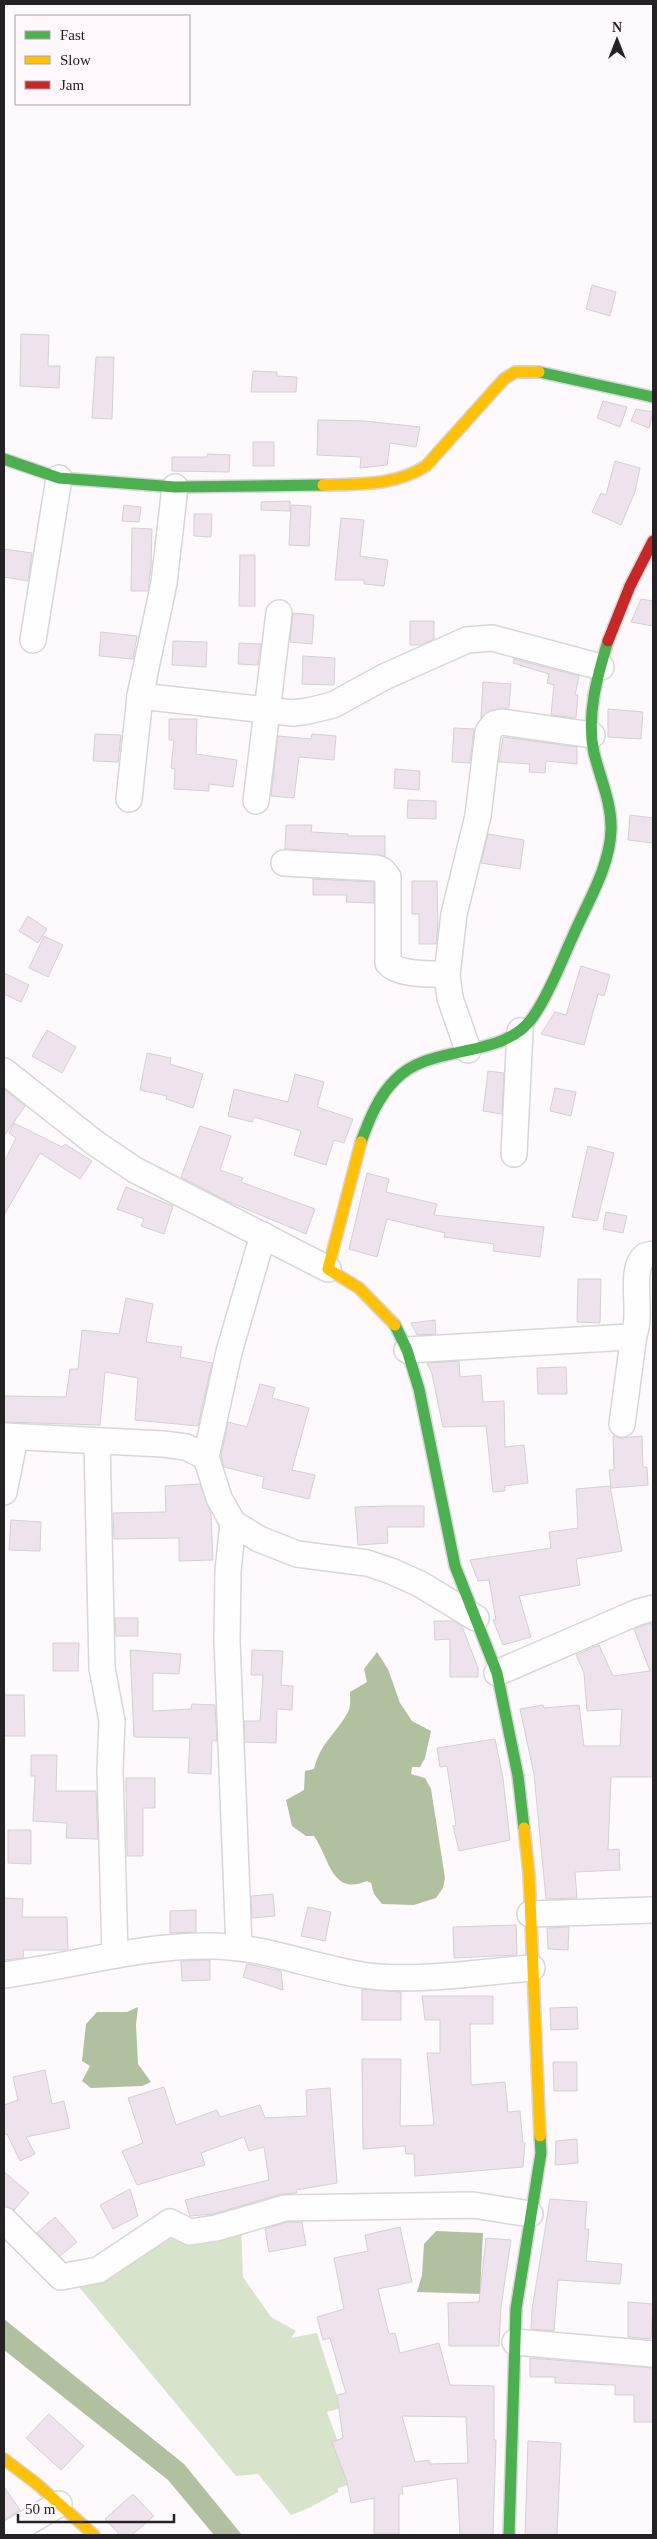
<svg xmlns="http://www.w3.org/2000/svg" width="657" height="2539" viewBox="0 0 657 2539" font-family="'Times New Roman',serif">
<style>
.green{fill:#d8e3cc}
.water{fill:#b1c1a0}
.building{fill:#eee3ec;stroke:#d3d0d2;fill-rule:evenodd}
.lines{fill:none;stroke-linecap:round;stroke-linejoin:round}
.street-casing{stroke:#d8d6d8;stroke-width:28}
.fast-casing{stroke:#d8d6d8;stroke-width:14}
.slow-casing{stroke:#d8d6d8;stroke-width:14}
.jam-casing{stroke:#d8d6d8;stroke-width:14}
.street{stroke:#fffeff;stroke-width:25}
.fast{stroke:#4caf50;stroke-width:11}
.slow{stroke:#ffc107;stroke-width:11}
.jam{stroke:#c62828;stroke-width:11}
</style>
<rect width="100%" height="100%" fill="#fdf9fc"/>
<polygon class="green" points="241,2221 243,2277 271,2317 296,2331 291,2338 317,2333 341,2408 327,2412 353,2483 338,2488 338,2492 311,2507 291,2515 258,2474 236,2476 69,2275 170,2222"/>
<g class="water">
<path d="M377,1652L388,1669L400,1703L412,1721L431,1731L425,1758L420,1767H412L411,1774L425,1778L431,1789L445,1878L443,1888L436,1898L414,1905L382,1904L374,1894L371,1883L367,1881C331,1896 330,1859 314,1836H306L292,1826L286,1800L304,1790L305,1771L314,1769C320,1743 337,1733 348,1712C351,1707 350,1698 350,1692L367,1682L364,1669Z"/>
<polygon points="138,2007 136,2025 138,2064 151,2082 142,2086 91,2088 82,2081 90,2066 82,2061 86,2024 97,2012 127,2012"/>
<polygon points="436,2231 483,2233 480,2294 417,2292 422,2275 424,2244"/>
<polygon points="4,2319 184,2464 242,2535 214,2535 168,2480 4,2350"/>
</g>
<g class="building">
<polygon points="592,285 616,292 610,316 586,309"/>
<polygon points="21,334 49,335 48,366 60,366 59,388 20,386"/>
<polygon points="96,357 114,357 112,419 92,418"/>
<polygon points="253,371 277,372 277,376 297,377 296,392 251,392"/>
<polygon points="603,401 627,407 620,427 597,418"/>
<polygon points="636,409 653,412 649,428 631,421"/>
<polygon points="318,420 365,421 420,427 416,447 390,443 387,465 360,468 361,457 317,455"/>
<rect x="253" y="442" width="21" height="24"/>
<polygon points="207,454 230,455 229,472 172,471 172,457 207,457"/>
<polygon points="615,461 640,468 635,492 621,525 592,512 601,493 606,495"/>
<polygon points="290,501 290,511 261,510 261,502"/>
<polygon points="124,505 141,507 139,522 122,521"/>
<polygon points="291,505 311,506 309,546 289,545"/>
<polygon points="194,514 212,514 211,537 194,536"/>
<polygon points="341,518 364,520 360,556 388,560 384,586 364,584 364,580 335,580"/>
<polygon points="132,528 152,529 151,567 148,591 131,591"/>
<polygon points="4,549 32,553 28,581 4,577"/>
<polygon points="240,555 255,555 255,606 239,606"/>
<polygon points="641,599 653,601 653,626 631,622"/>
<polygon points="293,613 314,615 312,644 290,642"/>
<polygon points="410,621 434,621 434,639 421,645 410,645"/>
<polygon points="101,632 137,636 133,659 99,656"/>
<polygon points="173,641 207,642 206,667 172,665"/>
<polygon points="239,643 261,644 258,665 238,664"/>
<polygon points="303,656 335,658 334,685 302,684"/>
<polygon points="514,659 579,676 575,695 578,695 576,718 551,715 554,685 547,683 549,674 513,663"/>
<polygon points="483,682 511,684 509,708 491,710 481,718"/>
<polygon points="608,709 643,712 641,739 608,737"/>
<polygon points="169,719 197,719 196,754 237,760 233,787 209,784 209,791 174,789 175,769 171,768 174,740 169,740"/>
<polygon points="454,728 474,729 470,763 452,762"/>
<polygon points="95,734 121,735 118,762 93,761"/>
<polygon points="312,734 336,736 334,760 299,757 294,798 271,796 278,736 311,739"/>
<polygon points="503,737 577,747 577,764 546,761 545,773 529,772 530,764 499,762"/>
<polygon points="395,769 420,771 419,790 394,788"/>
<polygon points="408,800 436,801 436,819 407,818"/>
<polygon points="630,815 653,818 653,843 628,840"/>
<polygon points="286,825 312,825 311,832 348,834 348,836 385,836 385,856 285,849"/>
<polygon points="488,834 524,840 520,869 481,863"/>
<polygon points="313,879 374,882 374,903 346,902 347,895 313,895"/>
<polygon points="412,881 437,881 438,926 436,944 419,944 419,914 412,914"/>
<polygon points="28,916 47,929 38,943 19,931"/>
<polygon points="44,936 63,945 48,977 29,968"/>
<polygon points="581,966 610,975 604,996 598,994 584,1045 541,1034 555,1012 566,1015"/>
<polygon points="4,973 29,985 21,1002 4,994"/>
<polygon points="47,1030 76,1047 62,1073 32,1056"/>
<polygon points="147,1053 171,1058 170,1064 203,1074 193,1108 166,1099 167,1096 140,1090"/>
<polygon points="488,1071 504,1073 502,1114 483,1111"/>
<polygon points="295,1074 324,1082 317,1107 353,1119 344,1143 334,1140 326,1165 294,1155 301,1131 254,1117 252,1122 228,1116 234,1089 288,1102"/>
<polygon points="555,1088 576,1092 571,1116 550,1111"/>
<polygon points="4,1089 25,1106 4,1136"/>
<polygon points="14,1123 62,1147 65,1144 92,1161 80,1179 40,1153 4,1215 4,1162 16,1138 9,1133"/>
<polygon points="200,1126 231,1136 220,1170 243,1178 241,1182 315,1209 306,1234 227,1201 181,1177"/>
<polygon points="588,1146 614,1153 597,1221 572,1217"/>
<polygon points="367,1173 389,1179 386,1192 437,1204 434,1215 544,1227 540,1257 493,1251 494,1244 444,1237 445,1233 387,1219 377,1257 349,1249"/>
<polygon points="126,1187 173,1206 164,1234 141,1226 144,1219 117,1209"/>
<polygon points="606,1212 627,1216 623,1233 603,1229"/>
<polygon points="578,1279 601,1279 600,1323 577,1322"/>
<polygon points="126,1298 153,1304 146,1342 182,1347 180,1357 212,1363 198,1426 135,1420 138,1378 105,1372 100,1425 4,1422 4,1396 66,1397 70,1369 78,1369 82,1330 119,1334"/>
<polygon points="435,1320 436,1334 417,1335 411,1323"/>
<polygon points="459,1361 460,1377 481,1375 483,1402 504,1401 505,1447 524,1445 528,1483 505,1486 505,1491 493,1492 486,1426 443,1427 432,1374 427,1363"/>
<polygon points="566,1367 567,1394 538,1394 537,1368"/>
<polygon points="260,1384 275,1388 272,1398 309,1408 292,1470 315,1475 309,1499 262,1488 264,1477 224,1467 221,1456 228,1422 247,1427"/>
<polygon points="613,1436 621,1438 642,1436 643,1467 647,1467 648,1485 611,1488 609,1470 614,1470"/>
<polygon points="200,1484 211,1514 213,1560 179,1561 179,1538 114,1539 113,1513 166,1512 165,1486"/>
<polygon points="610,1486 622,1551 576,1559 580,1585 519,1596 531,1637 503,1645 493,1620 496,1620 489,1580 478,1581 470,1560 551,1548 549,1532 578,1528 576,1489"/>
<polygon points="386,1506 424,1506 424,1527 387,1527 388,1543 358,1545 355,1507"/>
<polygon points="11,1520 41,1522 40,1551 9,1550"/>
<polygon points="115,1618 138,1618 138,1636 116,1636"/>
<polygon points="434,1621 453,1621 462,1626 478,1668 478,1677 450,1677 450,1639 435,1640"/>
<polygon points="651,1623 653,1628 653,1777 611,1777 608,1850 619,1849 620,1870 575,1872 577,1898 546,1899 534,1774 520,1709 543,1705 544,1708 579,1705 584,1746 620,1746 622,1709 587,1711 584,1673 576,1655 599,1645 613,1676 650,1671 634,1629"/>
<polygon points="53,1643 79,1643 78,1671 53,1671"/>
<polygon points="130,1650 181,1654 179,1674 153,1673 153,1711 191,1709 192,1704 215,1705 217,1741 212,1740 211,1774 188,1773 190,1738 134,1737"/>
<polygon points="252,1650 283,1651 281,1685 293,1686 292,1710 277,1709 276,1743 245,1742 244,1721 260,1721 263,1675 251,1675"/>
<polygon points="4,1695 24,1695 25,1736 4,1736"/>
<polygon points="495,1739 503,1778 510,1840 459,1851 453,1826 456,1825 447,1766 440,1767 437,1748"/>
<polygon points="31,1755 57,1755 56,1791 96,1791 98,1839 66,1838 67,1823 33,1821 35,1776 31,1776"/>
<polygon points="126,1778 155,1778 155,1808 143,1808 143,1856 127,1856"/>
<polygon points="8,1830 31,1830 31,1864 8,1863"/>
<polygon points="273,1894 275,1916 252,1918 251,1896"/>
<polygon points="4,1898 23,1899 22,1917 67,1917 68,1950 23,1950 24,1958 4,1960"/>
<polygon points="308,1907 331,1912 325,1941 301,1936"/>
<polygon points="196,1910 196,1932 170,1933 170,1911"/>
<polygon points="516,1925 517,1955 454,1958 453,1927"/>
<polygon points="569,1927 568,1950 548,1949 547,1928"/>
<polygon points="210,1960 210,1980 182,1981 181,1961"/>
<polygon points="247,1964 281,1971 283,1990 243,1977"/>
<polygon points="362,1989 401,1992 401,2020 362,2020"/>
<polygon points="422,1996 493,1996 493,2024 470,2024 471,2085 505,2082 508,2112 520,2111 523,2143 525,2143 523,2167 415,2176 414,2154 406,2154 405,2146 363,2149 362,2059 401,2059 400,2126 434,2125 427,2053 440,2053 440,2020 425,2020"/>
<polygon points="577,2007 578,2029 551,2030 550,2008"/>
<polygon points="553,2062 577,2062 577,2091 554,2091"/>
<polygon points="45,2070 52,2104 64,2101 70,2128 26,2137 35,2154 20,2161 7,2134 4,2135 4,2105 18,2100 13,2077"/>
<polygon points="164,2087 176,2125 217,2110 220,2117 260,2105 265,2118 307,2116 306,2090 330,2088 337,2183 296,2190 297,2193 281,2194 213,2214 190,2216 185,2200 269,2180 264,2147 249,2151 244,2137 201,2153 205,2165 137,2185 122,2151 143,2143 128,2098"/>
<polygon points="577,2139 578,2163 555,2165 556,2141"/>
<polygon points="4,2172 29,2193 14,2210 4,2206"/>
<polygon points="130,2189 138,2216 113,2229 100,2205"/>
<polygon points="550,2199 587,2202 585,2229 589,2229 586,2261 622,2264 620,2284 558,2280 554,2331 531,2329 532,2310"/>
<polygon points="55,2217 77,2242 60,2256 37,2233"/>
<polygon points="287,2222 302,2222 306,2245 269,2252 265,2229"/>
<path d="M400,2227L412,2282L378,2289L389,2334L395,2333L400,2353L439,2343L450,2385L494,2386V2440H496L493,2535H460L457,2478L402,2487L403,2494H399V2534H374V2498L351,2503L347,2482L332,2442L343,2438L337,2395L346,2393L330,2338L323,2340L317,2317L344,2309L334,2258L368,2251L365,2235ZM402,2416L466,2417L468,2463L430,2464L429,2460L415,2462Z"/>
<polygon points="486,2238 511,2240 501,2307 499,2346 449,2346 448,2303 479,2302"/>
<polygon points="628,2302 653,2304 651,2339 628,2337"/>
<polygon points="530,2358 653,2368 653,2422 634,2422 634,2395 615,2395 615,2385 555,2383 555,2377 530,2377"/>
<polygon points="49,2414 84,2446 61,2470 26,2438"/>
<polygon points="528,2441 561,2443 557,2535 525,2535"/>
<polygon points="4,2487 20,2510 4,2520"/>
<polygon points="133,2494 154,2516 132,2535 120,2535 105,2519"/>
</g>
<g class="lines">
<defs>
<g id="street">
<polyline points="175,487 164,583 140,696 293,713 308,711 333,705 384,677 467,640 492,638 601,667"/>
<polyline points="33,640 59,478"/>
<polyline points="129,799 140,696"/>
<polyline points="256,801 279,613"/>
<path d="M284,863L376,868L382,870L388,877V963C399,976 431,973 447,975"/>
<polyline points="468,1050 450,998 447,975 454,914 478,816 488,732 494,724 502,722 592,735"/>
<polyline points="4,1071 95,1143 135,1170 328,1269"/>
<polyline points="514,1154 520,1031"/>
<path d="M407,1350L629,1337L634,1334C643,1314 628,1269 645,1256L653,1254"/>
<polyline points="622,1424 634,1334"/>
<polyline points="4,1436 163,1444 186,1447 206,1457 229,1352 263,1235"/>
<polyline points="97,1442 102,1668 112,1721 110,1769 115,1955"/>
<polyline points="206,1457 219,1498 233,1523 259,1539 297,1554 367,1563 391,1571 420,1584 476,1618"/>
<polyline points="4,1492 15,1438"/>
<polyline points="233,1523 228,1571 227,1641 239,1947"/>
<polyline points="497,1673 638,1612 653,1608"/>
<polyline points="530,1914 653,1910"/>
<path d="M4,1975C74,1966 143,1944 214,1946C265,1947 312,1967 362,1975C413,1983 480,1972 532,1968"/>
<polyline points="4,2220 61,2277 98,2270 170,2222 190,2232 216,2228 285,2208 473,2205 530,2214"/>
<polyline points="515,2342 653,2354"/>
<polyline points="6,2535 59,2504"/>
</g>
<g id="fast">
<polyline points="539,372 653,397"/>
<polyline points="4,459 59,478 175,487 323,485"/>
<path d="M361,1142C369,1120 378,1097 395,1080C432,1041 505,1062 535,1014C551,990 561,962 573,936C587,903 610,867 611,830C612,803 600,778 594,753C586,716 597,677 608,641"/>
<polyline points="395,1325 407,1350 419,1389 455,1566 497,1673 518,1776 524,1828"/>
<polyline points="509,2535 516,2309 541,2153 540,2136"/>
</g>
<g id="slow">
<path d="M323,485C358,484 395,486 426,466L504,379L515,372H539"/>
<polyline points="361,1142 328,1269 359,1288 395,1325"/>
<polyline points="524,1828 529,1874 540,2136"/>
<polyline points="4,2459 37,2484 94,2535"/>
</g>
<polyline id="jam" points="608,641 630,586 653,541"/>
</defs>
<use href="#street" class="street-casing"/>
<use href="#fast" class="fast-casing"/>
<use href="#slow" class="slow-casing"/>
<use href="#jam" class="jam-casing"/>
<use href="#street" class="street"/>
<use href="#fast" class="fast"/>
<use href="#slow" class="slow"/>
<use href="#jam" class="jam"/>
</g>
<rect width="657" height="2539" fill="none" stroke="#242224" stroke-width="10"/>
<rect x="15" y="15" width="175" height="90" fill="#fef8fd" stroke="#a7a2a6"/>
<rect x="25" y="31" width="25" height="8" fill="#4caf50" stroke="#a7a2a6"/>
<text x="60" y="40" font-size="15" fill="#242224">Fast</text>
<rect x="25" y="56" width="25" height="8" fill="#ffc107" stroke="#a7a2a6"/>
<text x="60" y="65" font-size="15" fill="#242224">Slow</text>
<rect x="25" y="81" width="25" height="8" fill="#c62828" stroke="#a7a2a6"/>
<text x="60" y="90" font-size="15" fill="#242224">Jam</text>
<g transform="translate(617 40)" stroke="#fef8fd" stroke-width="4" paint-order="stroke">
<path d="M0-4L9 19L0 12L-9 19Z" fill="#242224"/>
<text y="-8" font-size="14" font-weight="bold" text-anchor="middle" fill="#242224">N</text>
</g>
<path d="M18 2514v8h156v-8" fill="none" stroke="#242224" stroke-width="2.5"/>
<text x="25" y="2514" font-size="15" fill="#242224" stroke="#fef8fd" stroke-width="4" paint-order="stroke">50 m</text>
</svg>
